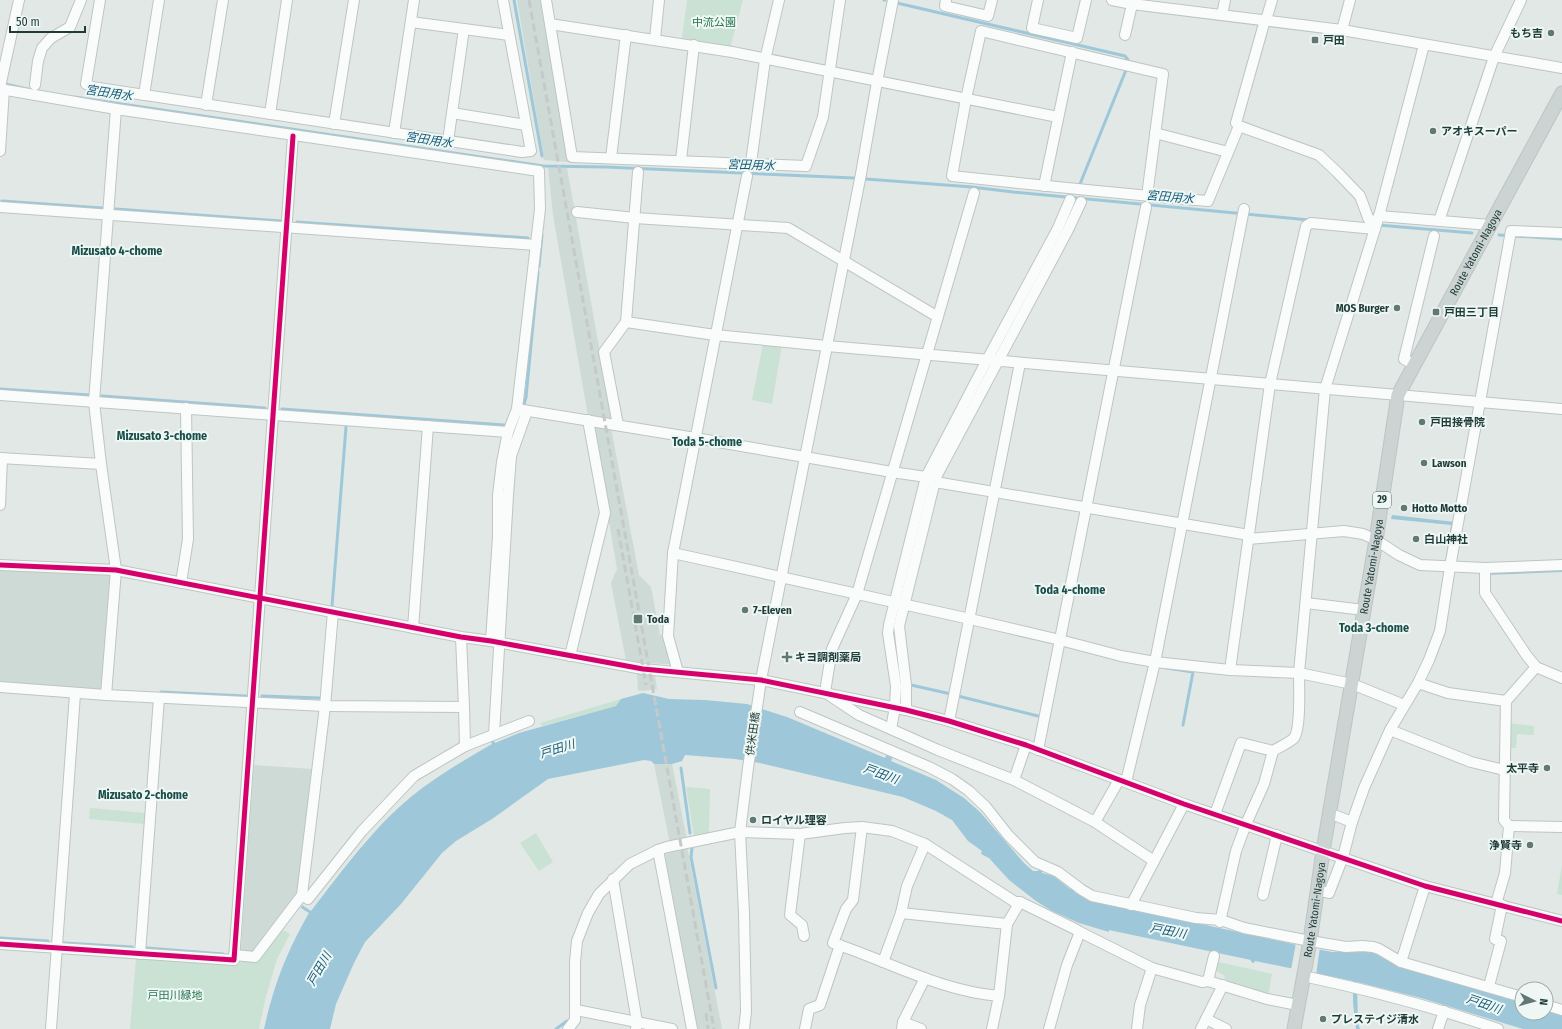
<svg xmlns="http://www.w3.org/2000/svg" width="1562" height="1029" viewBox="0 0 1562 1029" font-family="'Fira Sans Condensed','Noto Sans JP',sans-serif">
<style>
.built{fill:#cedad6}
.green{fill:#c9e2d4}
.water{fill:#9ec8d9}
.pier{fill:#e1e8e6}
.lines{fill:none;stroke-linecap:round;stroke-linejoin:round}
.stream{stroke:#9ec8d9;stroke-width:3}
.minor-casing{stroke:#bec5c3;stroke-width:12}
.major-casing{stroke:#bbc5c3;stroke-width:15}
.minor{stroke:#fafcfb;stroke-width:10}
.major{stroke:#ccd4d3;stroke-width:13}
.rail{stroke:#c5cac9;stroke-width:3;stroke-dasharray:8 4;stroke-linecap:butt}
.cycleway-casing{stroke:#eef7f4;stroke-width:8}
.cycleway{stroke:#d6006c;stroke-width:5}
.poi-dot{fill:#627875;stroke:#eef7f4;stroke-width:1.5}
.labels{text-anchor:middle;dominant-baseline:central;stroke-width:4;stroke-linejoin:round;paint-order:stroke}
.shield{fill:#eef7f4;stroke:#5c7370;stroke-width:1}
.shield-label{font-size:10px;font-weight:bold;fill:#1e3b38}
.park-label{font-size:11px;fill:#267550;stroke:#eef7f4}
.poi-label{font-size:11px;font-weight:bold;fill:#1e3b38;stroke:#eef7f4;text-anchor:start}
.street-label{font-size:11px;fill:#1e3b38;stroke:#eef7f4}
.water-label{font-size:12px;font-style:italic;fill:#155a7a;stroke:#eef7f4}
.neighbourhood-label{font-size:12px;font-weight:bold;fill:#194e4a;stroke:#eef7f4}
</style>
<rect width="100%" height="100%" fill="#e1e8e6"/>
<g class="built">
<polygon points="517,0 540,0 568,162 544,160"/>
<polygon points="548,168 567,168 612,420 588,416 553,215"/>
<polygon points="593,426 611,428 639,575 651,587 660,635 665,635 672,664 662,664 626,661 611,583 617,569"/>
<polygon points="0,569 111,573 112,582 102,690 100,691 0,682"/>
<polygon points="637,674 655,675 657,689 641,691 638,690"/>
<polygon points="654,764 672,764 687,840 670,844"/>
<polygon points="254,765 313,769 298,892 252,953 243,952 241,950"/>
<polygon points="687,846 722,1029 697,1029 665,855 670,852 670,849"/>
</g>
<g class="green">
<polygon points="687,0 743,0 730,48 682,38"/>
<polygon points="763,344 782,345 772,404 752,400"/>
<polygon points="621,699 616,706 542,726 540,723"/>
<polygon points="1508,723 1534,726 1534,735 1517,734 1516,748 1507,748"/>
<polygon points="686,787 710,789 709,833 694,836"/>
<polygon points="90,808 146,813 145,824 89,819"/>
<polygon points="536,833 553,862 539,871 520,843"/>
<polygon points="1562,865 1562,895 1557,894"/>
<polygon points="283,930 290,934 277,959 265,1000 259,1029 130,1029 136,959 238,965 244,959 255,961"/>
<polygon points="1219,962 1272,974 1268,997 1224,982 1225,976 1213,969 1214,966"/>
</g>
<g class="water">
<polygon points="1392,515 1455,522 1447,563 1445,562 1451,525 1391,519"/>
<polygon points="1562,569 1562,572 1486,575 1487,572"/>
<path d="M643,693L669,699L705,700L747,704L787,717L885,758L887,754L893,756L891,761L936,780L964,798L980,812L1024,863L1033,871H1038L1040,868L1043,870L1042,873L1054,876L1070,889L1071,887L1075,890L1074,892L1091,900L1302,946L1332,952L1370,951L1522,1002V1013H1546V1010L1562,1015V1029H1523L1421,998L1357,982L1358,1023L1360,1029H1356L1353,1003V981L1255,961L1254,963L1251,962V960L1109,930V932L1079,923L1052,911L1036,901L1009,880L989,858L981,854L982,851L968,841L952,820L936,811L903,797L760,763L735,759L685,755L682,761L672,764H654L651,761L644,760L548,779L492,819L456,841L442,853L401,904L365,942L354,963L336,1004L330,1029H264C274,985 286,953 309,913L301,908L302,905L311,911C342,871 373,828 412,796C437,776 464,760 492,744L490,740L493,739L495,743L519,733L616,706L621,699Z"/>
</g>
<polygon class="pier" points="1296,943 1320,947 1316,975 1291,970"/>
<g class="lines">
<g class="stream">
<polyline points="514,0 542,156"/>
<polyline points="884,0 885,0"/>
<polyline points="897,3 1125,56 1128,60"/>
<polyline points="5,84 27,89"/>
<polyline points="74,97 543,166 606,167 854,178"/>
<polyline points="866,179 972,187 1013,192 1309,220"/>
<polyline points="1080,184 1126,70"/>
<polyline points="2,201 102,208"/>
<polyline points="116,209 281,221"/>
<polyline points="297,222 528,238"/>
<polyline points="1378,225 1472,233"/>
<polyline points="1499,235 1562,239"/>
<polyline points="539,266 542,235"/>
<polyline points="0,389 89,395"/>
<polyline points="102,396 265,408"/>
<polyline points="523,408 526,397 538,272"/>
<polyline points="282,409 504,425"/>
<polyline points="332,606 346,427"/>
<polyline points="1167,668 1193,672 1183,725"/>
<polyline points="911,685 951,694"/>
<polyline points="161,692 246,696"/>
<polyline points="262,696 320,698"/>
<polyline points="958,696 1038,716"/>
<polyline points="681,768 690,833"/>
<polyline points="692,848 691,857 716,988"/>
<polyline points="0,938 48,941"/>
<polyline points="64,943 132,947"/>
<polyline points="147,948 223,954"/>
<polyline points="556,1029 567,1021"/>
</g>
<defs>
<g id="minor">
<polyline points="100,0 86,84 92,87 522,152 531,151 503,0"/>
<polyline points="546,0 572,157 806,166 823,117 840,0"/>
<polyline points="946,0 945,6 988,16 992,0"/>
<polyline points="1038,0 1032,28 1077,38 1086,0"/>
<polyline points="1112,0 1132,4 1342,30 1562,68"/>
<polyline points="1222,15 1225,0"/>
<polyline points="1265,20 1236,123 1239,126 1319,155 1338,173 1360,196 1369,220 1377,221"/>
<polyline points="1266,20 1272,0"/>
<polyline points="411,22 509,35"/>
<polyline points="550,24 732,52 1058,117"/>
<polyline points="1342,30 1350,0"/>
<polyline points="1125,35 1133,0"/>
<polyline points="655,39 659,0"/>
<polyline points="35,85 38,61 42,48 51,38 70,27 81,0"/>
<polyline points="0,87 19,0"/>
<polyline points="0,89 116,109 539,171 540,209 517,409 508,432 502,462 498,495 498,537 491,641"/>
<polyline points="144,95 159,0"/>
<polyline points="206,105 223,0"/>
<polyline points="452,113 526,125"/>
<polyline points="270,114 287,0"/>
<polyline points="334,124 354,0"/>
<polyline points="394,133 414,0"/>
<polyline points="1155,133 1228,152"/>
<polyline points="448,141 464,29"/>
<polyline points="0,151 4,89"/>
<polyline points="611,158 626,35"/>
<polyline points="681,160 694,45"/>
<polyline points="751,163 765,60 779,0"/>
<polyline points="1044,186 1072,52"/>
<path d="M1147,196L1163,74L981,31L966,99L952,176C1037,185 1122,194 1208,201L1239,126"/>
<polyline points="0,207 536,245"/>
<polyline points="577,212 635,218 788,228 938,317"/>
<polyline points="1379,216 1490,225"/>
<polyline points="1439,221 1494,57 1521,0"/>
<polyline points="626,322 715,335 827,346 1562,409"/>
<polyline points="1415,365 1404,359 1434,236"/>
<polyline points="0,395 508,432"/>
<polyline points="517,409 695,438 892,472 926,477 935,482 1249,535"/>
<polyline points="618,425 604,352 626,322 638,172"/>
<polyline points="0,458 101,464"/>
<polyline points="0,505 2,458"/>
<polyline points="1248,539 1344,531 1363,534 1376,540 1399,555 1420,565 1485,568 1562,565"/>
<polyline points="673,553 970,619 1060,640 1121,656 1155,662 1230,670 1299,673 1352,684 1404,705"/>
<polyline points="0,565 116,570 461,637 491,641 643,669 761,680 906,710 949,721 1026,745 1184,804 1425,886 1562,921"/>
<polyline points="1485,568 1485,593 1527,656 1536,667 1562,678"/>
<polyline points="181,583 188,539 186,408"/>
<polyline points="1306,603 1364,610"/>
<polyline points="413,628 428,426"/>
<polyline points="570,656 605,513 588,420"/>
<polyline points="1230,670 1270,384 1306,226 1311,223 1375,229"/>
<polyline points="678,672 668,636 673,553 747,176"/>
<polyline points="1418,683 1448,693 1506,701"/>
<polyline points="0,687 106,695 325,706 464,707 461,637"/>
<polyline points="825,692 832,649 857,594 974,193"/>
<polyline points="106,695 116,570 101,464 94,402 116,109"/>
<polyline points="829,695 859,715 938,750 1014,780 1095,822 1154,861"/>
<polyline points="464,707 465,746"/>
<polyline points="906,710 906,685 899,626 936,477 1068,230 1081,202"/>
<polyline points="800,712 929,767 952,779 969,791 986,807 1008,835 1035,862 1058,872 1082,890 1092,896 1196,918 1221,920 1244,928 1310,941 1346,947 1362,946 1373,947 1379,949 1401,962 1522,997"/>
<polyline points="949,721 1020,363"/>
<polyline points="891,729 895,707 896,686 888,633 889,625 926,477 987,360 1058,228 1070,200"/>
<polyline points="1390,730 1471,762 1504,770"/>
<polyline points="494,734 508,495 511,456 527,411"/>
<polyline points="1038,750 1146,207"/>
<polyline points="1014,780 1026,745"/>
<polyline points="1126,782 1155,662 1244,209"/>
<polyline points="1329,813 1352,822"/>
<path d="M1215,814L1241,743L1273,751C1279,747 1289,743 1294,738C1301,729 1299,686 1299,673L1325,389L1379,216L1424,45"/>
<polyline points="1095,822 1119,780"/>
<polyline points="1509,826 1562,827"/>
<path d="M862,827L853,900L846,909L833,943C888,961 940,991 999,996"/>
<polyline points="800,834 790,915 802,925 804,936"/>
<polyline points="658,850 692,1029"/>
<polyline points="613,879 637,1022 636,1029"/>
<polyline points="1317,890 1329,893 1343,857 1352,822 1364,788 1390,730 1418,683 1429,660 1440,631 1450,567 1511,231 1562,233"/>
<polyline points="302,895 308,899 362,831 414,776 465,746 529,721"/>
<polyline points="1263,895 1277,835"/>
<polyline points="1496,904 1505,873 1509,826 1504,820 1506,701 1536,667"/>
<polyline points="1131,905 1184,804"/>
<polyline points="901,913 1007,924"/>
<polyline points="1220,922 1236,851 1246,824 1264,784 1273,751"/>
<polyline points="0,944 234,960 293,136"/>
<polyline points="140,954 159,698"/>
<polyline points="234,955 255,957 302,895 325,706 333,612"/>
<polyline points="883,962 901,913 907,886 925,844"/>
<polyline points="1401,962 1425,886"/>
<path d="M1303,976C1369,990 1434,1007 1498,1029"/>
<polyline points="1208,981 1214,956"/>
<polyline points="1489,986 1501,941 1495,939 1502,905"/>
<polyline points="1546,1005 1562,1010"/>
<polyline points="576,1010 672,1029"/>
<polyline points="1206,1019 1226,1029"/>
<polyline points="903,1022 921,1029"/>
<polyline points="51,1029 75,694"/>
<polyline points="568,1029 575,1020 575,962 577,941 588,913 599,894 630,864 658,850 667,847 740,832 800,834 845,828 862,827 892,831 925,844 1015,902 1020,902 1075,929 1080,932 1152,968 1202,982 1208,981 1267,999 1298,1005"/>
<polyline points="744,1029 746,1012 744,913 740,832 748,768 761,680 861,174 877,82 893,0"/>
<polyline points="805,1029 809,1009 820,1005 840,945"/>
<polyline points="902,1029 903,1022 925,978"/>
<polyline points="992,1029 999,996 1007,924 1020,902"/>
<polyline points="1049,1029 1067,965 1080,932"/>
<polyline points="1137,1029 1140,1005 1152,968"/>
<polyline points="1201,1029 1223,985"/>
<polyline points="1438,1029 1444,1011"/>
</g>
<g id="major">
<path id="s1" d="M1294,1029L1310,941L1323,851L1376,540L1398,395L1562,93"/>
</g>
</defs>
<use href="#minor" class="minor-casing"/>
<use href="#major" class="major-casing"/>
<use href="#minor" class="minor"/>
<use href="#major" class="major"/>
<g class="rail">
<polyline points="529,0 714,1029"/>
<polyline points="618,529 646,685"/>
<polyline points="706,1013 708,1029"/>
</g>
<defs>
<g id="cycleway">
<polyline points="0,565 116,570 461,637 491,641 643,669 761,680 906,710 949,721 1026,745 1184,804 1425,886 1562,921"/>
<polyline points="0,944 234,960 293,136"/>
</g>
</defs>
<use href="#cycleway" class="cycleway-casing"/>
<use href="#cycleway" class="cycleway"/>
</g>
<g class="poi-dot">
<circle cx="1551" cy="33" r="4"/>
<rect x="1311" y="36" width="8" height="8" rx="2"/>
<circle cx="1433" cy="131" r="4"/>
<circle cx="1397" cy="308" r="4"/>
<rect x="1432" y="308" width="8" height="8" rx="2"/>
<circle cx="1422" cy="422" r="4"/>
<circle cx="1424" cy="463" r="4"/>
<circle cx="1404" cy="508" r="4"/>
<circle cx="1416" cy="539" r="4"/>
<circle cx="745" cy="610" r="4"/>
<rect x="633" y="614" width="10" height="10" rx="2"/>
<path d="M785 651h4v4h4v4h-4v4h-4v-4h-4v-4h4z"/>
<circle cx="1547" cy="768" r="4"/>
<circle cx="753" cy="820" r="4"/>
<circle cx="1530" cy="845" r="4"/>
<circle cx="1323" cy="1019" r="4"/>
</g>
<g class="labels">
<rect class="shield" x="1373" y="492" width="18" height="16" rx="3"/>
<g class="shield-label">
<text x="1382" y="500">29</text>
</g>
<g class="park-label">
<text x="714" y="22">中流公園</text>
<text x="175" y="995">戸田川緑地</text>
</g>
<g class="poi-label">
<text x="1543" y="33" text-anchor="end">もち吉</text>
<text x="1323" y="40">戸田</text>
<text x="1441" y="131">アオキスーパー</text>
<text x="1389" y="308" text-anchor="end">MOS Burger</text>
<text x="1444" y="312">戸田三丁目</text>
<text x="1430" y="422">戸田接骨院</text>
<text x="1432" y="463">Lawson</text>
<text x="1412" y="508">Hotto Motto</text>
<text x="1424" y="539">白山神社</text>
<text x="753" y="610">7-Eleven</text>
<text x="647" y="619">Toda</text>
<text x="795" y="657">キヨ調剤薬局</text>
<text x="1539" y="768" text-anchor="end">太平寺</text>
<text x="761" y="820">ロイヤル理容</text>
<text x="1522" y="845" text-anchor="end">浄賢寺</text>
<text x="1331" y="1019">プレステイジ清水</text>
</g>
<g class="street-label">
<text stroke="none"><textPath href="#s1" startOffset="805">Route Yatomi-Nagoya</textPath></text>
<text stroke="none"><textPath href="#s1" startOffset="469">Route Yatomi-Nagoya</textPath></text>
<text transform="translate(753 734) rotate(-82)">供米田橋</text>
<text stroke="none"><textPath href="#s1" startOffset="121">Route Yatomi-Nagoya</textPath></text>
</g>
<g class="water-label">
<text transform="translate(109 93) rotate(8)">宮田用水</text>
<text transform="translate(429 140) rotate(8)">宮田用水</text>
<text transform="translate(751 165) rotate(2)">宮田用水</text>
<text transform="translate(1170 197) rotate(5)">宮田用水</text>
<text transform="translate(557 749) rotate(-17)">戸田川</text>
<text transform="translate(881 774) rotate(20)">戸田川</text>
<text transform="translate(1168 931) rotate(11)">戸田川</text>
<text transform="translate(319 969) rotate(-60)">戸田川</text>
<text transform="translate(1484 1004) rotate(19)">戸田川</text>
</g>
<g class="neighbourhood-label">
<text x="117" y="251">Mizusato 4-chome</text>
<text x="162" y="436">Mizusato 3-chome</text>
<text x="707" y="442">Toda 5-chome</text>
<text x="1070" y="590">Toda 4-chome</text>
<text x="1374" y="628">Toda 3-chome</text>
<text x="143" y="795">Mizusato 2-chome</text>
</g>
</g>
<g transform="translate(1534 1001) rotate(96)"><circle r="19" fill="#eef7f4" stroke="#9baca9"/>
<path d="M0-3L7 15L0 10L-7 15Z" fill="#627875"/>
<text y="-6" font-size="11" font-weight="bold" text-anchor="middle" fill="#1e3b38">N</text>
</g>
<path d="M10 26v6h75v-6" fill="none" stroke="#1e3b38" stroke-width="2"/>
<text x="16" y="26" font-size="12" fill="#1e3b38" stroke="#eef7f4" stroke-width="3" paint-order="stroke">50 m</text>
</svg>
